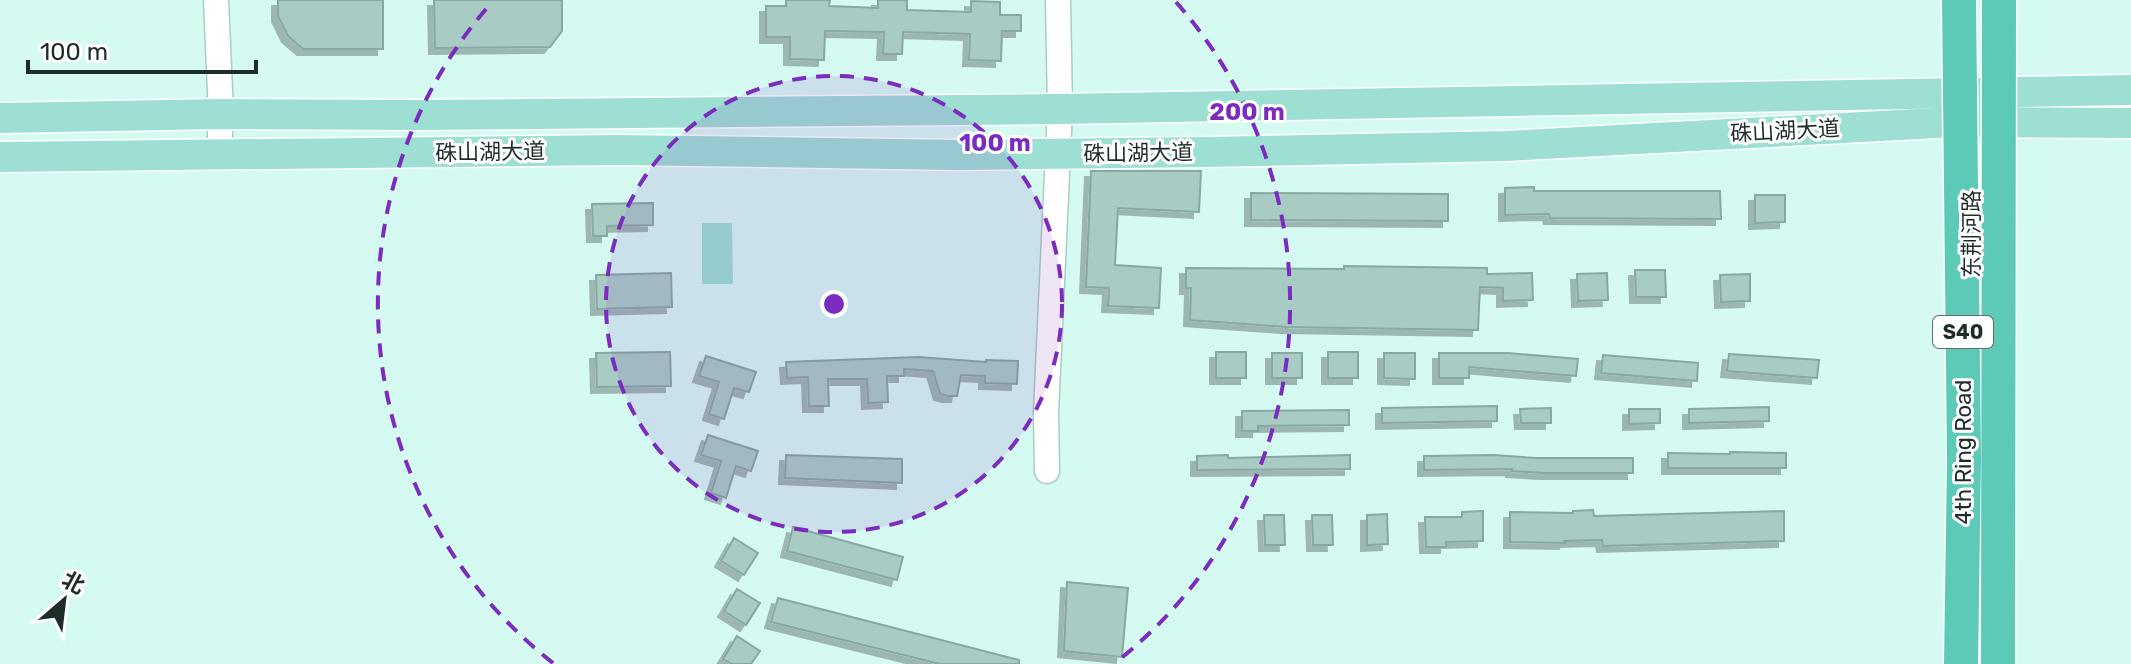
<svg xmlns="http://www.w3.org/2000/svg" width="2131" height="664" viewBox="0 0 2131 664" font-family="Rubik,'Noto Sans SC',sans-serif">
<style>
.grass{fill:#99e1d2}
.building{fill:#a8ccc4;stroke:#86a9a1;stroke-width:2;filter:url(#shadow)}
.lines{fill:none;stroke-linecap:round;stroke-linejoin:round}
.minor-casing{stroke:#a9cdc5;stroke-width:27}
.major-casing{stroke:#fff;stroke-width:33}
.minor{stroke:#fff;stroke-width:24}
.major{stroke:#9ddfd3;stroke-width:30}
.highway-bridge-casing{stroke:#fff;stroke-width:37;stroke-linecap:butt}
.highway-bridge{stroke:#5ccab6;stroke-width:34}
.ring{fill:none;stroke:#7b2cbf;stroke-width:4;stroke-dasharray:14 10}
.labels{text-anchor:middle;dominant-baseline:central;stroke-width:6;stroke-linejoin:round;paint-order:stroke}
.shield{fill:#fff;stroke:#626c6a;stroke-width:2}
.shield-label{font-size:20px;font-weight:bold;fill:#1f2d2a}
.street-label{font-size:22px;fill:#1f2d2a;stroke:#fff}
.centre{fill:#7b2cbf;stroke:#fff;stroke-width:4}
.ring-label{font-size:24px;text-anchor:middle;font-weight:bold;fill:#7b2cbf;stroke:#fff;stroke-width:6;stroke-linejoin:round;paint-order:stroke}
</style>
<defs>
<filter id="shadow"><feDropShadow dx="-6" dy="6" stdDeviation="0" flood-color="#0004"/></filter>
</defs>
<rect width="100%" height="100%" fill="#d5faf2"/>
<polygon class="grass" points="702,223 732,223 733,284 702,284"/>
<g class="building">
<polygon points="278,0 383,0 383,49 303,49 288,36 278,16"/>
<polygon points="434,0 562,0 562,31 550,47 435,48"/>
<polygon points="786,0 830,0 829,6 878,8 878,0 907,0 907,10 971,12 971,1 1000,2 1000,15 1021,15 1021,31 1002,31 1001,61 969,60 970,34 903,32 902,54 883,54 884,32 825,31 824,60 790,59 790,37 766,37 766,6 786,6"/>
<polygon points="1091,171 1201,171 1199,212 1118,208 1115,265 1161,268 1159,308 1108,306 1109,288 1086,287"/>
<polygon points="1534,187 1534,191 1720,191 1721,219 1550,218 1549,214 1505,215 1505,188"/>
<polygon points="1251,193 1448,194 1448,221 1251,220"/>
<polygon points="1755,195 1785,195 1785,222 1755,223"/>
<polygon points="653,203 653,225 607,226 607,236 593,236 592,204"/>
<polygon points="1344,266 1487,268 1487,274 1532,273 1533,300 1503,301 1503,288 1480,287 1478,330 1286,327 1190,320 1191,288 1186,288 1186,268 1344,269"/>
<polygon points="1635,270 1665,270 1666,297 1636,297"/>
<polygon points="671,273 672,307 597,309 596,275"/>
<polygon points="1607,273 1608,300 1578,301 1577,274"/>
<polygon points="1750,274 1750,301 1721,302 1720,275"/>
<polygon points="670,352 671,386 597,387 596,353"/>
<rect x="1216" y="352" width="30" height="26"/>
<rect x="1328" y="352" width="30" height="26"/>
<rect x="1272" y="353" width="30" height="25"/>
<polygon points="1384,353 1415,353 1415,379 1384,378"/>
<polygon points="1439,353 1508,353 1578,359 1576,376 1469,367 1469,378 1439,378"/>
<polygon points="1729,354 1819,360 1817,378 1727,371"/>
<polygon points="1603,355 1698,363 1697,381 1601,373"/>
<polygon points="706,356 756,372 749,392 734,388 724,419 709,414 719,382 699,376"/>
<polygon points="918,357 986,362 986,360 1018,361 1017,384 985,383 985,376 961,375 957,396 948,396 940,394 933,371 904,369 904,376 887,376 888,402 868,403 867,379 828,379 829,406 809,406 808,377 787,378 786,362"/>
<polygon points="1497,406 1497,421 1382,423 1382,408"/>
<polygon points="1769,407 1769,421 1689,423 1689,409"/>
<polygon points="1551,408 1551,423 1521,423 1520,409"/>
<polygon points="1629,409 1660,409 1660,423 1629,424"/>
<polygon points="1349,410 1349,425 1258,426 1258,431 1242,431 1242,411"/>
<polygon points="708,435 758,451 751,471 736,466 726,498 711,493 721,461 701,455"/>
<polygon points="1730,452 1786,453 1786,468 1668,468 1668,453 1730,454"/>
<polygon points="786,455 902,459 902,483 785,478"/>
<polygon points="1228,455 1228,458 1350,455 1350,469 1197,470 1197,456"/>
<polygon points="1494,455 1536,458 1633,458 1633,473 1544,473 1512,471 1512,469 1424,470 1424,456"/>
<polygon points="1593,510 1594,516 1784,511 1784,541 1603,546 1602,540 1564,541 1565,543 1510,542 1510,512 1573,513 1573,511"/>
<polygon points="1483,511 1483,541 1446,542 1446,547 1426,547 1425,517 1462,517 1462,512"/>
<polygon points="1387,514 1388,544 1367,545 1367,515"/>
<polygon points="1264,515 1284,515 1285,545 1265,545"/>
<polygon points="1312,515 1332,515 1333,545 1313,545"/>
<polygon points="793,527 903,557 897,580 787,551"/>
<polygon points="734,538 758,553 744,575 721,561"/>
<polygon points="1067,582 1128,588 1122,657 1064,651"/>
<polygon points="737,589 760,603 746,625 724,611"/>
<polygon points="778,598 1019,660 1019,664 940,664 771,622"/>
<polygon points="737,636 760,651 751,664 732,664 723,659"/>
</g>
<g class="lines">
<defs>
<g id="minor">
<polyline points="216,0 221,114 219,155"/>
<polyline points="1047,471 1046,412 1060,109 1058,0"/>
</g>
<g id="major">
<polyline points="0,118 221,114 419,115 1060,109 2131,90"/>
<polyline points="0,157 621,150 958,155 1205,152 1506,146 1955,122 2131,123"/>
</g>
</defs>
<use href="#minor" class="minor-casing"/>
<use href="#major" class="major-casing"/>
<use href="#minor" class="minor"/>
<use href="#major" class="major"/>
<defs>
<g id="highway-bridge">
<polyline points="1959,0 1964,459 1961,664"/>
<polyline points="1998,664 1999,0"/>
</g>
</defs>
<use href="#highway-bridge" class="highway-bridge-casing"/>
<use href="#highway-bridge" class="highway-bridge"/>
</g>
<circle cx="834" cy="304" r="228" fill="#7b2cbf" fill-opacity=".12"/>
<g class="ring">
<circle cx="834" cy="304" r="228"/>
<path d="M553 663A456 456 0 0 1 492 2M1176 2A456 456 0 0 1 1115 663"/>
</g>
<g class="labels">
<rect class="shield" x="1933" y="316" width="60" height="32" rx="6"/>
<g class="shield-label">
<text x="1963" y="332">S40</text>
</g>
<g class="street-label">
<text transform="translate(1785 131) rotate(-3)">硃山湖大道</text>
<text transform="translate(490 152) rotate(-1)">硃山湖大道</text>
<text transform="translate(1138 153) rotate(-1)">硃山湖大道</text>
<text transform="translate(1971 234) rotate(-90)">东荆河路</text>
<text transform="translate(1963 452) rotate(-90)">4th Ring Road</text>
</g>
</g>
<circle cx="834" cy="304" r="12" class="centre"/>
<g class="ring-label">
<text x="1247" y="120">200 m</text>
<text x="995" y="151">100 m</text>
</g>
<g transform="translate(64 600) rotate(28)" stroke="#ffffff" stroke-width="6" paint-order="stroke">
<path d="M0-6L14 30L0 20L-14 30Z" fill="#1f2d2a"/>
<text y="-12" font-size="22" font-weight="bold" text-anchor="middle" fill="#1f2d2a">北</text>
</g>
<path d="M28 60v12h228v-12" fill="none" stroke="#1f2d2a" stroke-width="4"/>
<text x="40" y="60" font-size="24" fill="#1f2d2a" stroke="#ffffff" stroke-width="6" paint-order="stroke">100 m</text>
</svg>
